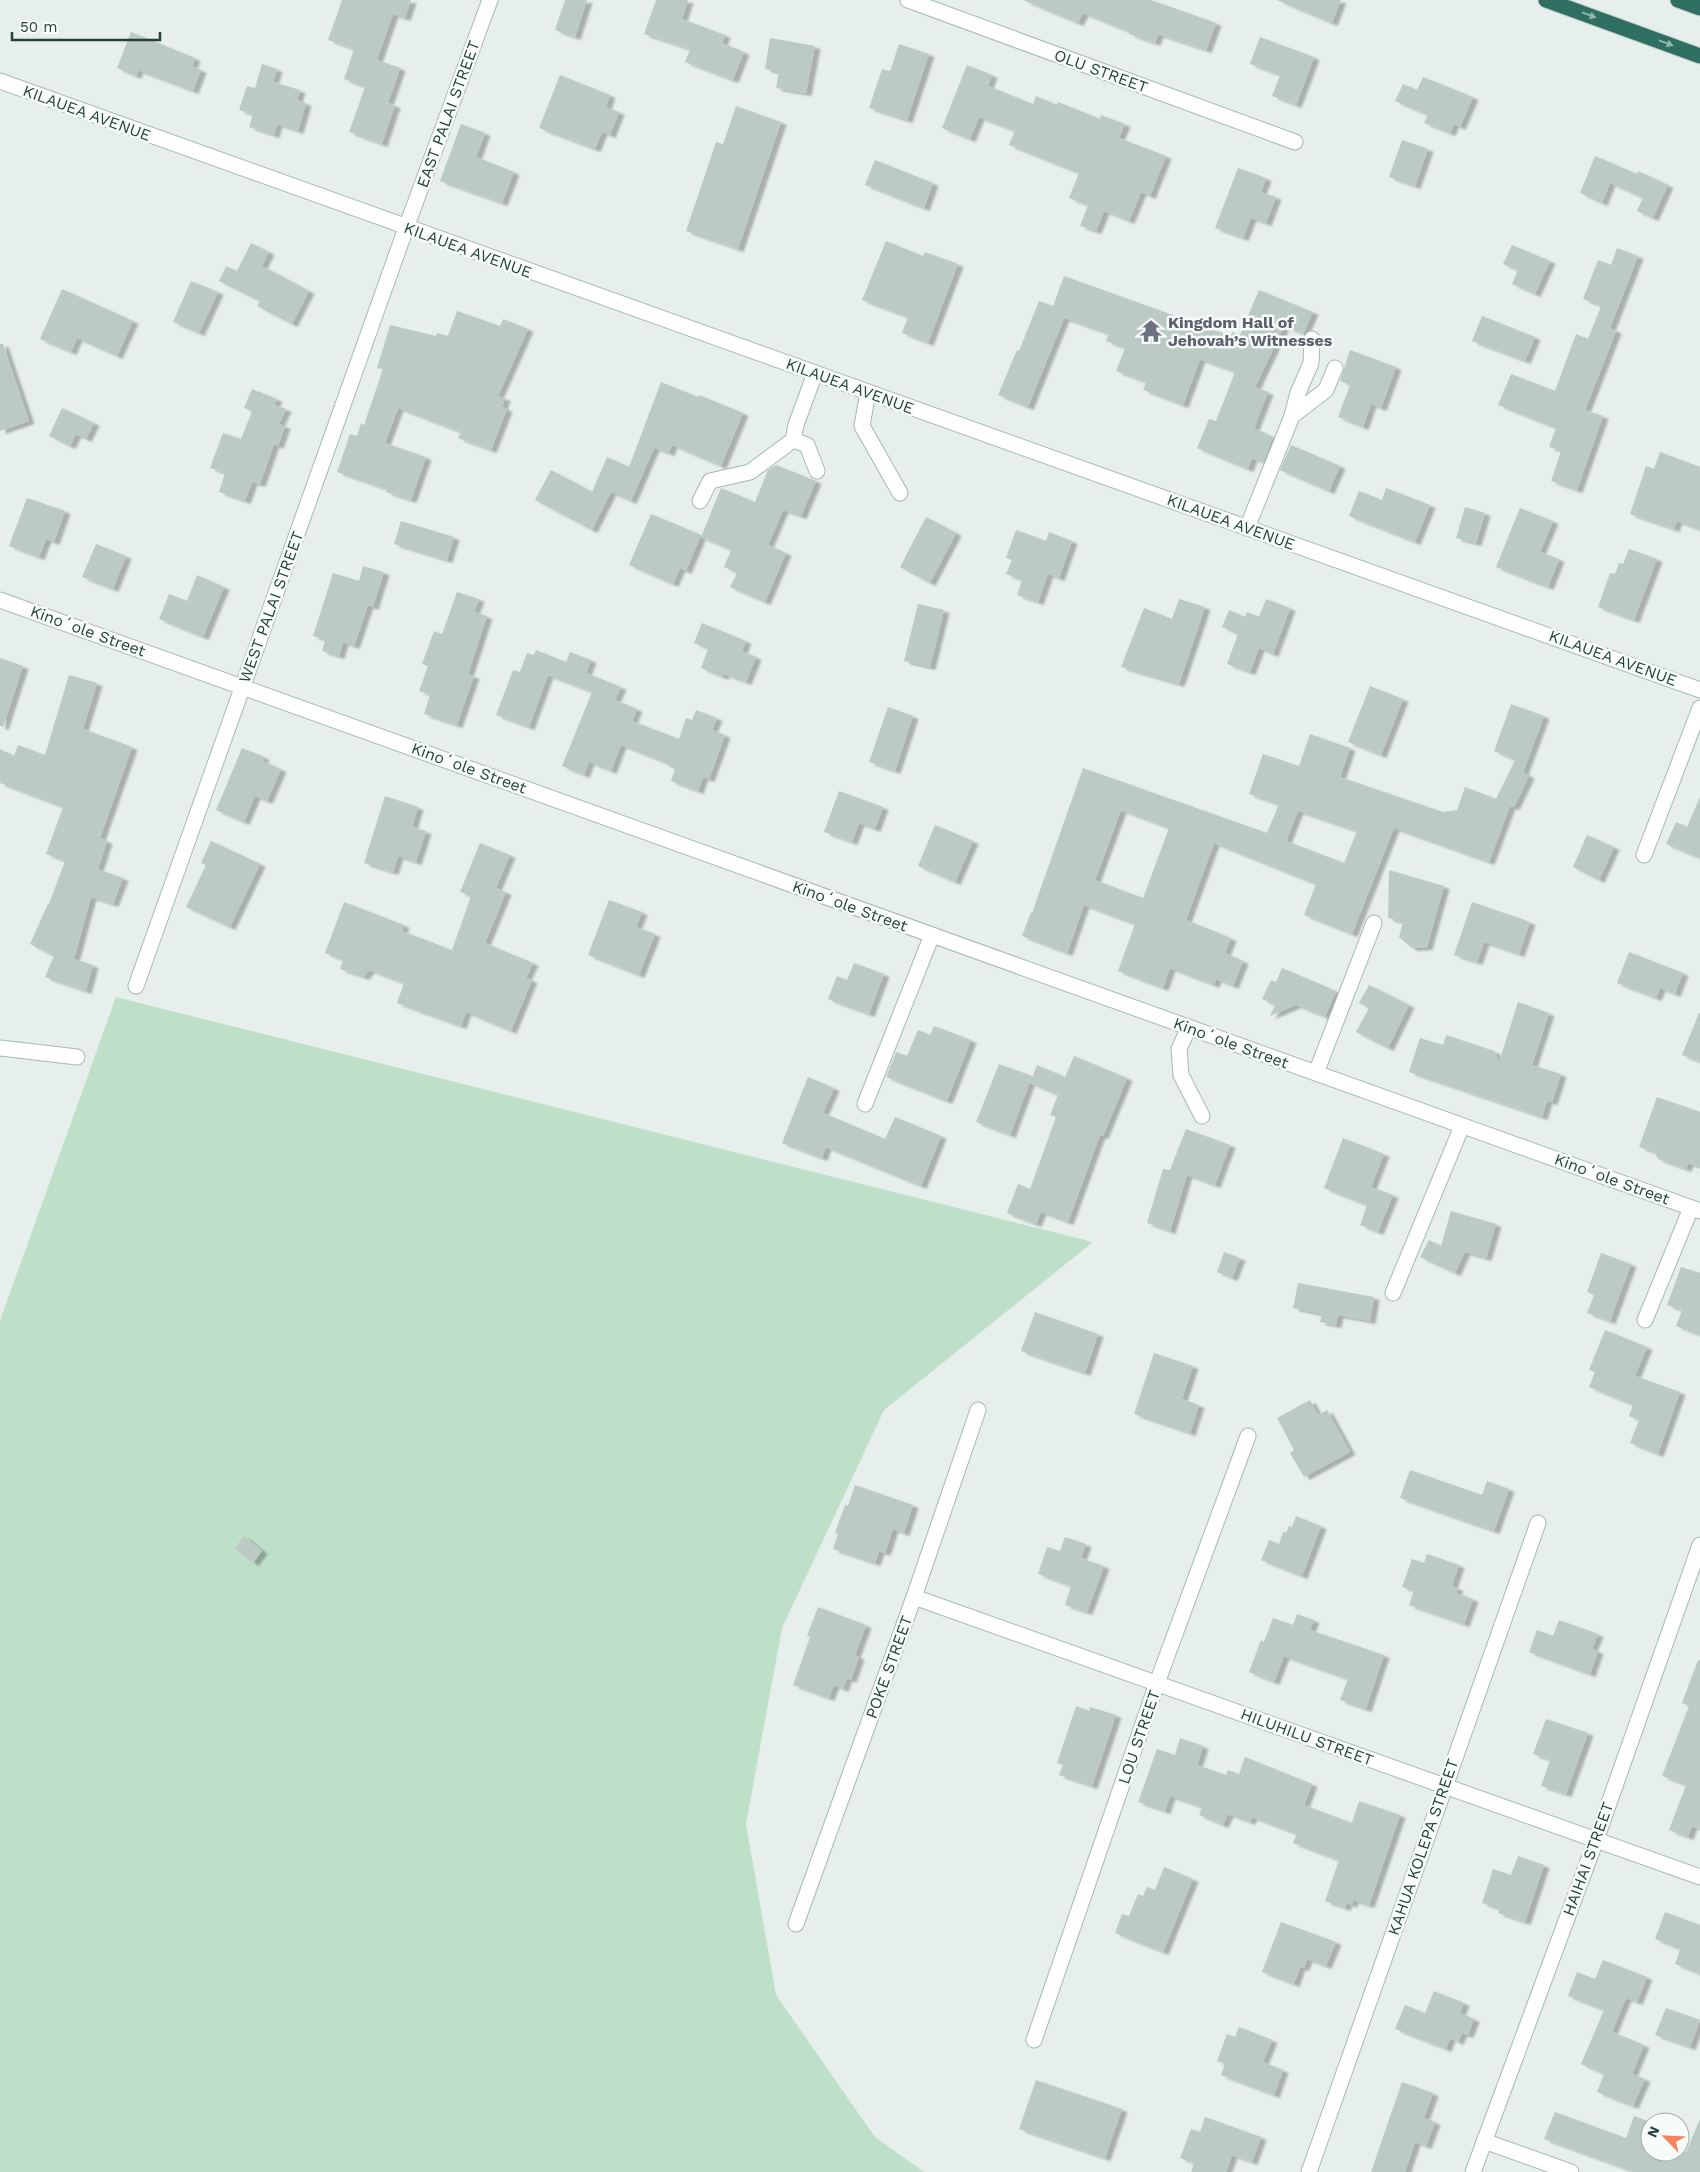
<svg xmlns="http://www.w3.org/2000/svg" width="1700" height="2172" viewBox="0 0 1700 2172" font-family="'Work Sans',sans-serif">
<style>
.green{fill:#bfe0c8}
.building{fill:#bbcac4;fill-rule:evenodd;filter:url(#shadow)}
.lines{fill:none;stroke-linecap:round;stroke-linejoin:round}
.minor-casing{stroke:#a8b8b2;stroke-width:17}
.highway-casing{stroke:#c2cac8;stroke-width:17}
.minor{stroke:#fff;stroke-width:15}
.highway{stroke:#2f6f62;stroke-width:15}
.oneway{fill:#93b5ae}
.labels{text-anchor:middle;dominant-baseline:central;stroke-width:5;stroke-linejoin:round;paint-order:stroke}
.street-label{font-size:16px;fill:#24423a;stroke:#f7fbf9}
.worship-label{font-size:16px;font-weight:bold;fill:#5b616d;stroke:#f7fbf9;text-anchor:start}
</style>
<defs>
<filter id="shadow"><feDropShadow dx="5.5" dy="3" stdDeviation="1" flood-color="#0004"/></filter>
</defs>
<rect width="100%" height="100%" fill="#e6efeb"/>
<polygon class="green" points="116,997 1093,1242 884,1410 782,1628 746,1824 776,1995 875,2137 924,2172 0,2172 0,1321"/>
<g class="building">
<polygon points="342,0 411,0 405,18 393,14 377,60 400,68 388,103 395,105 382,144 349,132 365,87 344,79 354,49 328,40"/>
<polygon points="565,0 587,0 575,37 555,30"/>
<polygon points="656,0 688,0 682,19 725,35 722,43 744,52 733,80 685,62 690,49 644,34"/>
<polygon points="1023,0 1151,0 1216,23 1206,50 1158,34 1155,43 1129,34 1130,32 1083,13 1078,23"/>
<polygon points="1277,0 1341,0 1332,23"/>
<polygon points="131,32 195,58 192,66 201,70 193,91 138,70 136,76 117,68"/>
<polygon points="1260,37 1314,57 1296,105 1272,96 1280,75 1250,64"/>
<polygon points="770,38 815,46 806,93 776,88 779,72 765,69"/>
<polygon points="899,44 929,54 907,120 869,108 882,69 890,71"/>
<polygon points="262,64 277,69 273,82 300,90 297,100 306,103 298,131 277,124 274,135 249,127 253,114 239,110 247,86 255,88"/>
<polygon points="967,65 992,75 988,86 1033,104 1036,96 1057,105 1058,102 1100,119 1101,115 1125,124 1119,138 1166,156 1150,196 1141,192 1129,221 1104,211 1096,231 1080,226 1088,205 1069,198 1079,173 1009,145 1015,131 979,117 970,139 942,128"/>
<polygon points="560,75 610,95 606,107 619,112 610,135 602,132 595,149 539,128"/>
<polygon points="1423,77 1473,97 1460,127 1454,124 1450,133 1424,123 1428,115 1395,101 1403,84 1417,90"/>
<polygon points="736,106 781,122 738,249 686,231 716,142 723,144"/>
<polygon points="461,124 485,133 476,157 514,172 502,203 440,181"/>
<polygon points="1402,140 1428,149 1415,186 1389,177"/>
<polygon points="1595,156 1637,174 1638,171 1668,185 1653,218 1637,211 1643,198 1610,183 1602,203 1580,193"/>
<polygon points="875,160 933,183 924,208 865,185"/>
<polygon points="1238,168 1266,178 1261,192 1276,197 1266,223 1251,218 1243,238 1215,228"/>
<polygon points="886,241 923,256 925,252 958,264 928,343 902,333 908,317 862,300"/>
<polygon points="251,243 269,252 262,266 309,291 292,324 257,306 260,301 219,281 226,266 237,271"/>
<polygon points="1512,245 1550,261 1535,294 1512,284 1518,270 1503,264"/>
<polygon points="1617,248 1638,256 1610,328 1616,331 1585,410 1603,416 1577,490 1551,481 1561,451 1549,447 1556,428 1498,405 1511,374 1555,391 1576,334 1588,339 1601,306 1583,299 1598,260 1611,265"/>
<polygon points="1064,276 1231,336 1232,332 1240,335 1259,290 1313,312 1303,334 1284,326 1255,387 1268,392 1254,428 1273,437 1263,463 1252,458 1248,469 1197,448 1209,419 1216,421 1235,372 1200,359 1183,405 1143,390 1146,382 1116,371 1125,348 1106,341 1109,334 1064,318 1028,407 998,395 1017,350 1019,351 1039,301 1053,306"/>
<polygon points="191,281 218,292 199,333 173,322"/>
<polygon points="62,289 133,321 117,356 77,338 71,352 40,339"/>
<polygon points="457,311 500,326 503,319 528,329 498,396 505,398 502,407 507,409 491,450 458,438 461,432 398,408 385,443 426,457 411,500 386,492 387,489 337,472 350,434 357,436 361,423 364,425 383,369 377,368 390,325 436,336 437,333 448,336"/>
<polygon points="1482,316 1535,337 1525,361 1472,341"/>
<polygon points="0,344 3,344 29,421 0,431"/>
<polygon points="1350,350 1396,367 1381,408 1371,404 1363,427 1338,417 1350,385 1340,381"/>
<polygon points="661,382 698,397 699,395 743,413 721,466 672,445 669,453 654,448 631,501 611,492 592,530 535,500 551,470 592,492 607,457 629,467"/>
<polygon points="252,389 277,399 274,405 286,409 279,424 285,426 278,446 274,444 260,484 252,482 245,501 219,492 225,473 210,468 223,433 241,439 252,411 244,408"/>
<polygon points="62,408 94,423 86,439 76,434 70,446 49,436"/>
<polygon points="1291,445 1340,466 1329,491 1280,470"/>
<polygon points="1660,452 1700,467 1700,530 1677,521 1674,529 1630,514 1646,466 1654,469"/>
<polygon points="776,465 816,481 801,516 783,510 768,545 786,553 765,602 730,587 737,573 724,567 731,550 701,537 721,488 755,502 768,470"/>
<polygon points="1386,488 1430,505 1415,542 1349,516 1359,491 1382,500"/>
<polygon points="27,498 65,511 54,542 46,539 39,557 9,546"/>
<polygon points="1465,507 1485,513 1476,543 1456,538"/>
<polygon points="1520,508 1553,521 1540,552 1559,559 1548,587 1496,567"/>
<polygon points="651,514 701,535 686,571 680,568 673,584 629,565"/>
<polygon points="926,517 956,533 930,583 900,567"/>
<polygon points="401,521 454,537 447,560 394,544"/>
<polygon points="1016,530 1046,541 1049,532 1072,541 1059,578 1048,574 1038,602 1017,595 1022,580 1006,574 1012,560 1006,558"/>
<polygon points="96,544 126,556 113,589 82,577"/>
<polygon points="1629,549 1657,559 1634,620 1598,607 1610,573 1615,574 1619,563 1623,564"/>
<polygon points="363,566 384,572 373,607 368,605 354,646 343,642 339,656 322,651 325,640 313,636 333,573 359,581"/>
<polygon points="197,575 224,587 203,637 159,619 169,594 187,601"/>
<polygon points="457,592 479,599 474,612 487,616 468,674 474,676 457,725 424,714 430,695 419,691 428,666 422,664 434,631 442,634"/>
<polygon points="1179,599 1205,607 1179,684 1121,667 1144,608 1172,619"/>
<polygon points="1266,599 1290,608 1273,654 1259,648 1250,672 1227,664 1238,634 1222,627 1229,610 1245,617 1247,612 1259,617"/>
<polygon points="918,604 944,610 930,667 904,661"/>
<polygon points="702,623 746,641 742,651 756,657 746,682 724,674 723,677 701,668 708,649 694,643"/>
<polygon points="536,650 566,662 570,652 591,660 586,673 621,687 615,700 637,709 632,721 679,739 686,718 692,720 696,710 717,718 712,730 725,735 709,779 703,777 698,791 671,781 675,769 668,766 669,764 621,745 611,771 589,762 584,775 562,766 592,692 548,675 529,727 496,715 513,670 520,672 527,653 534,655"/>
<polygon points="0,658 23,666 3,727 0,726"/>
<polygon points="69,675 97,683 83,729 132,747 100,838 107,841 98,869 123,878 113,904 91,897 74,959 93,965 86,991 45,977 54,956 30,944 48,904 49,904 65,861 46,854 63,807 0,783 0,749 14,756 18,745 45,755"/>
<polygon points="1370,686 1403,699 1381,755 1348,742"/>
<path d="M1511,704L1544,716L1526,764L1523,762L1526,764L1523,772L1529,776L1514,807L1510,806L1489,862L1394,828L1352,934L1304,915L1316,884L1214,843L1186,920L1231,938L1225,953L1243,961L1233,986L1216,979L1214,985L1170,968L1163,988L1118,971L1135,924L1084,905L1067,953L1022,936L1031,912L1032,913L1083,768L1267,833L1279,804L1249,794L1263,754L1299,766L1310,734L1350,748L1340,777L1443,812L1457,810L1465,787L1496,799L1515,760L1494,751ZM1121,810L1169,828L1143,898L1095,880ZM1298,811L1357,831L1344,863L1286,841Z"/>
<polygon points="888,707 913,716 895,771 869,762"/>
<polygon points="242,748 264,757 262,761 281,769 267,801 255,796 244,822 216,810"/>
<polygon points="839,791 883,807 875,829 859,823 852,842 824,832"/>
<polygon points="385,796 418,807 412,827 426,831 416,862 398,856 393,872 364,863"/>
<polygon points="1700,797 1700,858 1666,844 1676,822 1687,827"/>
<polygon points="935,825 973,841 955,882 918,866"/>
<polygon points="1587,835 1614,847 1599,880 1573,867"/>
<polygon points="211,841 260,864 230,927 186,907 206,865 201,863"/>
<polygon points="480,843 510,855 496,888 506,892 485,943 533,963 526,978 532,980 511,1031 466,1012 461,1026 397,1003 404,983 369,970 364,977 340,969 343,960 325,953 344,902 404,925 402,931 452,950 471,896 460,892"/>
<polygon points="1389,870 1444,886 1427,947 1412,948 1399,937 1403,922 1388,918"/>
<polygon points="609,900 642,912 636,927 655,934 639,975 588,955"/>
<polygon points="1472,902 1530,922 1519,954 1484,942 1477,962 1454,955"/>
<polygon points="1629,952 1683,973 1675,994 1660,988 1656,998 1617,983"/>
<polygon points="854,963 884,974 869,1014 828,999 837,976 847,980"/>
<polygon points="1282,968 1336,991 1325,1017 1296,1005 1270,1016 1275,1005 1262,999 1271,980 1276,982"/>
<polygon points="1369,985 1409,1005 1388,1048 1356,1032 1369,1008 1359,1003"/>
<polygon points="1518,1002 1549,1013 1532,1065 1561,1074 1552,1102 1547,1101 1542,1117 1409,1072 1420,1038 1443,1045 1446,1035 1494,1051 1499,1062"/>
<polygon points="1699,1013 1700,1013 1700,1062 1682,1055"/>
<polygon points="934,1026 971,1040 947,1101 886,1077 896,1052 907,1056 918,1030 930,1035"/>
<polygon points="1074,1056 1127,1078 1103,1136 1100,1135 1068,1222 1041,1212 1036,1224 1007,1213 1018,1184 1030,1189 1056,1117 1050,1115 1058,1095 1030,1083 1037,1065 1065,1077"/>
<polygon points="999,1064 1032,1076 1010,1135 976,1122"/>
<polygon points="808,1077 834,1088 823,1113 885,1139 895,1117 941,1136 921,1186 826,1147 822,1158 782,1143"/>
<polygon points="1657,1097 1700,1112 1700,1167 1688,1163 1686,1169 1658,1159 1655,1152 1639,1147"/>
<polygon points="1186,1129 1230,1145 1215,1185 1187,1175 1170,1231 1147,1223 1163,1169 1170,1170"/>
<polygon points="1343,1138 1384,1154 1371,1187 1393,1195 1378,1232 1360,1225 1367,1205 1324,1188"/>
<polygon points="1451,1211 1496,1224 1486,1258 1465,1252 1455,1273 1420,1257 1429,1240 1441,1246"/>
<polygon points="1224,1252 1240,1258 1232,1278 1217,1272"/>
<polygon points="1601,1253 1631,1264 1610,1321 1587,1313 1594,1295 1587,1292"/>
<polygon points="1681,1267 1700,1273 1700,1335 1676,1326 1682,1310 1667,1305"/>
<polygon points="1298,1283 1374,1297 1370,1321 1338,1315 1336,1325 1320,1322 1322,1314 1293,1308"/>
<polygon points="1035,1312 1098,1334 1085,1373 1021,1351"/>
<polygon points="1605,1330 1647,1347 1635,1376 1680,1392 1658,1454 1630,1443 1639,1420 1629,1416 1633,1405 1589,1387 1595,1372 1589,1370"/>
<polygon points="1154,1353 1193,1366 1182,1399 1199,1405 1190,1433 1134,1414"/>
<polygon points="1310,1400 1318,1415 1327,1410 1350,1452 1304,1477 1290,1453 1294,1450 1277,1418"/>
<polygon points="1410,1470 1482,1495 1487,1481 1509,1489 1494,1531 1400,1498"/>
<polygon points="855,1485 913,1505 904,1533 893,1529 885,1553 879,1551 875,1563 833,1549 838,1534 835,1533 845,1505 848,1506"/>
<polygon points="1296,1516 1321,1526 1302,1576 1261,1560 1269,1540 1279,1544 1283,1532 1286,1533 1289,1526 1292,1527"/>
<polygon points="244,1536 262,1551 253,1563 235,1548"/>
<polygon points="1065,1537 1086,1544 1081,1558 1104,1566 1087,1612 1065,1605 1071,1586 1038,1574 1047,1547 1060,1551"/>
<polygon points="1427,1554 1459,1565 1452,1586 1458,1588 1456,1593 1473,1599 1464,1624 1409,1605 1414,1591 1402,1587 1412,1559 1424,1563"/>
<polygon points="818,1607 866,1625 855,1655 859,1657 851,1680 847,1678 843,1689 834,1685 829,1698 793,1685 810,1637 807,1636"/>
<polygon points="1297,1614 1314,1620 1310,1630 1384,1655 1366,1709 1340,1700 1348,1679 1284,1656 1274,1682 1249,1672 1261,1640 1264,1642 1273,1618 1293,1625"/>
<polygon points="1559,1620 1598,1634 1592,1649 1598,1651 1590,1674 1529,1652 1537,1630 1553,1636"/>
<polygon points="1698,1660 1700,1660 1700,1829 1692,1826 1688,1837 1669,1830 1686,1785 1662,1776 1689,1706 1682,1703"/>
<polygon points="1076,1706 1089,1711 1090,1707 1116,1715 1092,1786 1059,1775 1063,1765 1057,1763"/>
<polygon points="1546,1719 1588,1733 1566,1794 1541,1786 1550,1760 1533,1754"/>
<polygon points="1180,1738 1203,1746 1197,1765 1226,1775 1228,1770 1239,1774 1245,1757 1312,1784 1304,1805 1352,1823 1359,1801 1400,1815 1369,1905 1353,1900 1352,1905 1347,1903 1345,1908 1325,1901 1339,1860 1293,1843 1297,1834 1252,1817 1250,1822 1228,1814 1223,1825 1199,1815 1202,1807 1170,1796 1165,1811 1138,1802 1157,1749 1175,1755"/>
<polygon points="1518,1856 1544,1865 1525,1922 1498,1913 1500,1909 1482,1903 1493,1869 1511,1875"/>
<polygon points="1164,1867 1193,1879 1163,1952 1115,1933 1122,1914 1129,1916 1138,1894 1143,1896 1147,1887 1155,1890"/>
<polygon points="1665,1912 1700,1925 1700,1974 1675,1964 1680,1949 1655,1939"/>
<polygon points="1281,1922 1336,1942 1326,1966 1307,1959 1304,1968 1300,1967 1294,1984 1262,1972"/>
<polygon points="1603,1960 1647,1977 1637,2002 1626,1998 1612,2032 1644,2045 1632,2074 1645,2079 1633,2106 1597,2092 1604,2074 1581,2064 1604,2010 1568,1996 1577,1972 1595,1979"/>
<polygon points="1434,1991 1464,2003 1460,2013 1474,2019 1468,2035 1462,2033 1458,2042 1450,2038 1446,2049 1395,2029 1405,2005 1425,2013"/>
<polygon points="1666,2008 1700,2020 1690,2047 1655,2035"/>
<polygon points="1239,2027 1272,2040 1263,2062 1283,2070 1274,2095 1221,2075 1225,2064 1217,2061 1227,2034 1235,2037"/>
<polygon points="1036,2080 1122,2109 1105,2158 1019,2129"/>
<polygon points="1402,2082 1433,2093 1424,2118 1435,2122 1426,2146 1415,2142 1405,2172 1371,2172"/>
<polygon points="1555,2112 1626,2138 1634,2116 1650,2122 1650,2152 1686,2152 1700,2119 1700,2172 1635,2172 1544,2139"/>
<polygon points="1205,2117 1261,2137 1252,2162 1232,2155 1226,2172 1191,2172 1194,2163 1180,2158 1191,2129 1200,2132"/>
</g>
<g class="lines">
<defs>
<g id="minor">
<polyline points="908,0 1295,142"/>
<polyline points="0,81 1700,690"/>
<polyline points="868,392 862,426 900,493"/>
<polyline points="1292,416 1298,393 1311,363 1312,339"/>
<polyline points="793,440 807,445 817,471"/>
<polyline points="700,501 710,481 750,472 793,440 796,425 815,373"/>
<polyline points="1247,528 1292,416 1326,390 1335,368"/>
<polyline points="0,600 1700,1211"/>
<polyline points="1644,855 1700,708"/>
<polyline points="136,986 406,228 490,0"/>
<polyline points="1189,1027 1179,1049 1181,1075 1202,1116"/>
<polyline points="0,1048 77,1057"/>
<polyline points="1316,1073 1374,923"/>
<polyline points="865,1104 932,935"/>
<polyline points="1393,1293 1462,1126"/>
<polyline points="1645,1320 1691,1208"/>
<polyline points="914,1597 1700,1877"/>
<polyline points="796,1924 914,1597 978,1410"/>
<polyline points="1034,2040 1157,1683 1248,1436"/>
<polyline points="1484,2141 1571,2172"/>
<polyline points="1309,2172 1538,1523"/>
<polyline points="1473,2172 1596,1840 1700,1545"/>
</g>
<g id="highway">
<polyline points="1546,0 1700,56"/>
<polyline points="1678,0 1700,8"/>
</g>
</defs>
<use href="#minor" class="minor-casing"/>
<use href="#highway" class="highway-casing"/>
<use href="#minor" class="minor"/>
<use href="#highway" class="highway"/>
</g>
<defs><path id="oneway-solid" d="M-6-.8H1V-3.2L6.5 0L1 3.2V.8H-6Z" transform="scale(1.25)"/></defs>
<g class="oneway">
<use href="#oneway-solid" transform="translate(1589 15) rotate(20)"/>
<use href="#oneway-solid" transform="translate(1666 43) rotate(20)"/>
</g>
<defs>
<symbol id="temple-bare" viewBox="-9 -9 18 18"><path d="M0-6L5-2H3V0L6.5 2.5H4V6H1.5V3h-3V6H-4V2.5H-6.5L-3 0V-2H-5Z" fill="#6b7280" stroke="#f7fbf9" stroke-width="2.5" paint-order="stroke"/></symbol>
</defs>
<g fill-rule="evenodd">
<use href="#temple-bare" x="1135" y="315" width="32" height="32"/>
</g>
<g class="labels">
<g class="street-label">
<text transform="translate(1101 71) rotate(20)">OLU STREET</text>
<text transform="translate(87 113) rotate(20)">KILAUEA AVENUE</text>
<text transform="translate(448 114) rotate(-70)">EAST PALAI STREET</text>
<text transform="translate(468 250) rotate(20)">KILAUEA AVENUE</text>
<text transform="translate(850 386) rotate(20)">KILAUEA AVENUE</text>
<text transform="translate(1231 522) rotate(20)">KILAUEA AVENUE</text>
<text transform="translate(271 607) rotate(-70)">WEST PALAI STREET</text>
<text transform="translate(88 631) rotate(20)">Kinoʻole Street</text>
<text transform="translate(1613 658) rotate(20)">KILAUEA AVENUE</text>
<text transform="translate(469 768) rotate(20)">Kinoʻole Street</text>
<text transform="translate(850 906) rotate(20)">Kinoʻole Street</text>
<text transform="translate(1231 1043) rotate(20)">Kinoʻole Street</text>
<text transform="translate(1612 1179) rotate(20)">Kinoʻole Street</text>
<text transform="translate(889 1667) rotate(-70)">POKE STREET</text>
<text transform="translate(1139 1737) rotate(-71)">LOU STREET</text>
<text transform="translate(1307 1737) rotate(20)">HILUHILU STREET</text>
<text transform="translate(1423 1847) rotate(-71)">KAHUA KOLEPA STREET</text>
<text transform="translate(1588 1859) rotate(-70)">HAIHAI STREET</text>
</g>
<g class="worship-label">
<text x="1168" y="322">Kingdom Hall of<tspan x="1168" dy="18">Jehovah’s Witnesses</tspan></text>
</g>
</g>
<g transform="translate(1665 2137) rotate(294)"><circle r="24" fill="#f7fbf9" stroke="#a3b1ad"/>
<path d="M0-4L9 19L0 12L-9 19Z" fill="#f4845f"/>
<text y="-8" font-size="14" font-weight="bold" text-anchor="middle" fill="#24423a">N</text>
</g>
<path d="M12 32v8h148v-8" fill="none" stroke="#24423a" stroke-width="2.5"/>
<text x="20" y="32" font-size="15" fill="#24423a" stroke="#f7fbf9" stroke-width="4" paint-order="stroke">50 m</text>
</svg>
